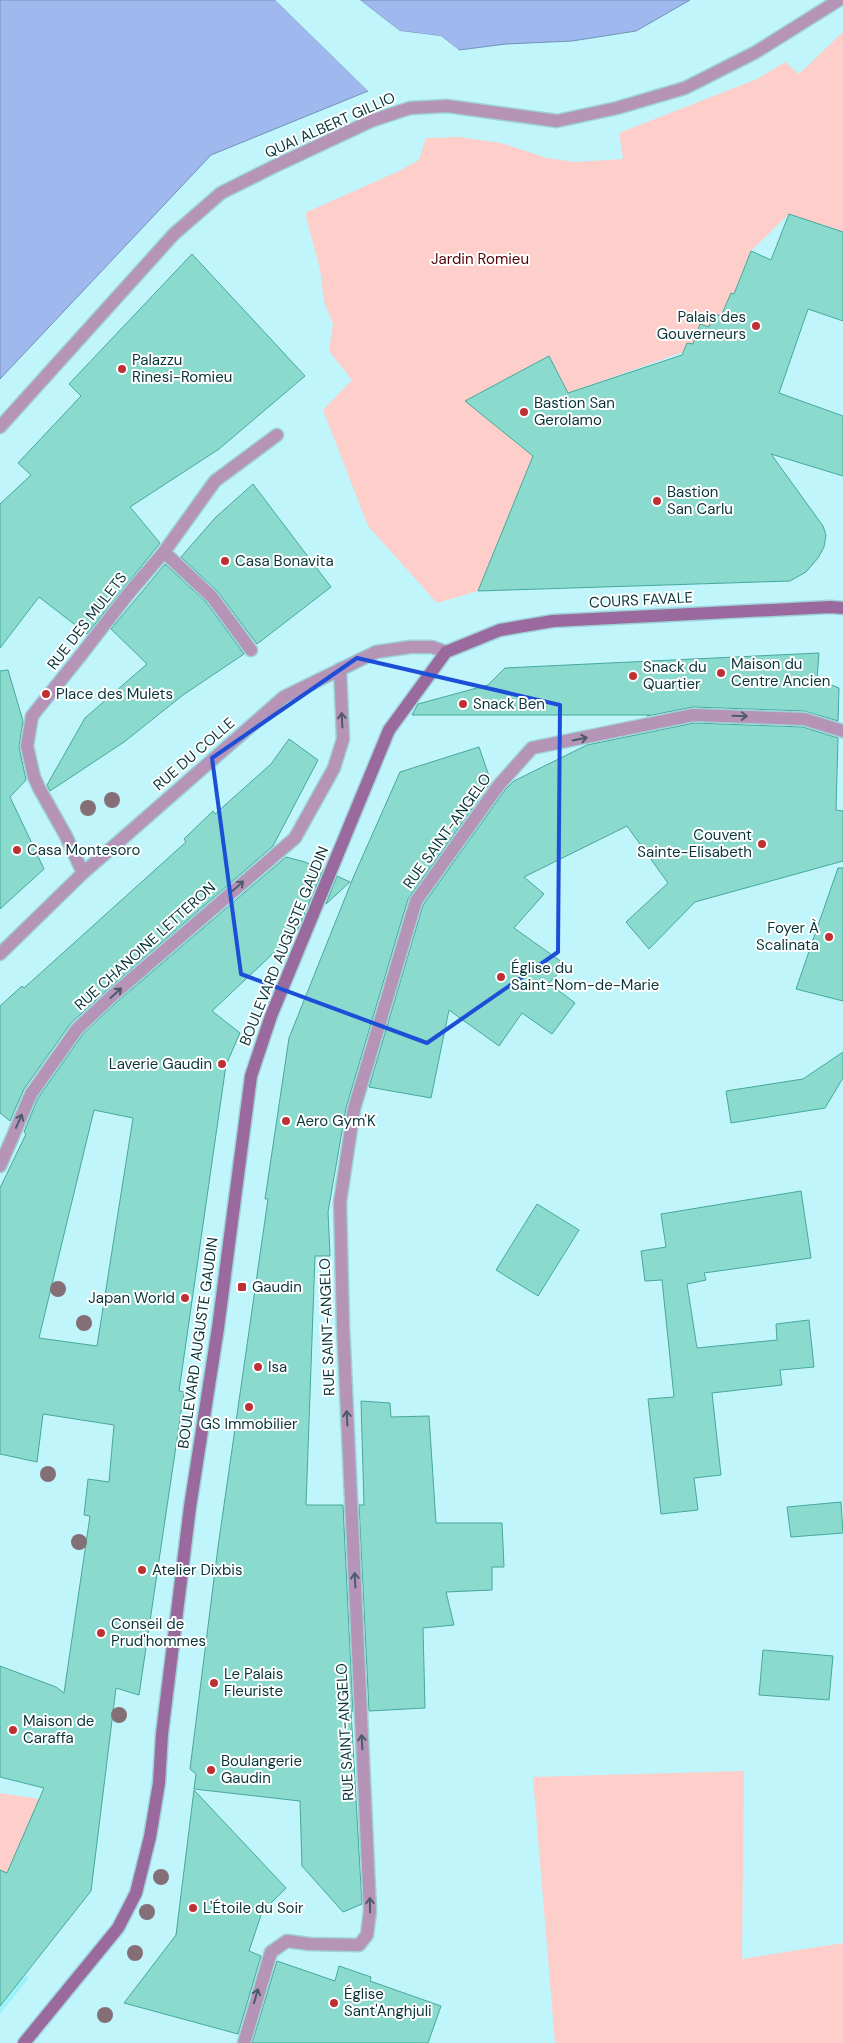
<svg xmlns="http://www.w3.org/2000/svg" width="843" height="2043" viewBox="0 0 843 2043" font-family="'DM Sans',sans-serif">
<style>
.built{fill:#9df1f9}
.green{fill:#fdceca}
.water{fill:#9fb9ee;stroke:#7291b8}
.pier{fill:#bff5fb}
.building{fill:#8adace;stroke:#47a89c;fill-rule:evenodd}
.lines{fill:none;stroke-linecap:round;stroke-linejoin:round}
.service-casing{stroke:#9ed2d8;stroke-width:15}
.pedestrian-casing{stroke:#9ed2d8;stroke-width:15}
.minor-casing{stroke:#9ed2d8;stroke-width:15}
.secondary-casing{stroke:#9ed2d8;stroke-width:15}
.service{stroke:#b594b8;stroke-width:12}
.pedestrian{stroke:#b594b8;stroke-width:12}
.minor{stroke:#b594b8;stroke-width:12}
.secondary{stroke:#9a6a9e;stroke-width:12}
.tree{fill:#846f76}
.oneway{stroke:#4d5b6c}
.marked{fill:none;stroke:#1d4ed8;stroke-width:4;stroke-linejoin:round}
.poi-dot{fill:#bf3035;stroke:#fff;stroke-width:2}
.labels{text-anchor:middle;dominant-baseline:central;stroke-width:4;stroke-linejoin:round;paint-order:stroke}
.street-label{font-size:15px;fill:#083539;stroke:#fff}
.park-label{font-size:15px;fill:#53020a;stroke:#fff}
.poi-label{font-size:15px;fill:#083539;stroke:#fff;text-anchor:start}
</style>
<rect width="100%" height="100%" fill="#bff5fb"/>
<polygon class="built" points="0,1956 29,1978 0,2014"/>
<g class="green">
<polygon points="843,32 843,232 789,214 751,251 734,294 731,293 721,316 713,313 709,327 700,324 693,344 687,343 683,352 568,393 548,356 465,401 533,456 478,591 437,603 368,526 323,410 352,380 329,351 333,324 324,301 320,269 305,213 399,171 419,160 426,138 459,137 501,143 547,158 575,162 623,159 619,133 757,79 785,62 799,74"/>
<polygon points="744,1771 742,1959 843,1943 843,2043 555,2043 533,1777"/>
<polygon points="0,1793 39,1799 7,1873 0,1870"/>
</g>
<g class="water">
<polygon points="0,0 275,0 368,91 211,155 0,379"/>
<polygon points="360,0 690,0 636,31 572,41 506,44 459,50 441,36 400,31"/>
</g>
<g class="pier">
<polygon points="275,0 279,0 370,90 368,91"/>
<polygon points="358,0 360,0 400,31 441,36 459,50 459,52 440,39 399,34"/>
</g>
<g class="building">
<polygon points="789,214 843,232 843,321 808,309 779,393 843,416 843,476 771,454 823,526 826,535 824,547 818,558 806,572 790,581 478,591 533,456 465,401 549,356 568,393 682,355 687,343 693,344 700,324 709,327 713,313 721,316 731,293 734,294 751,251 771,260"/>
<polygon points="192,254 305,376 219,449 130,507 160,543 87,634 39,597 0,648 0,504 31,475 18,463 81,396 69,384"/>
<polygon points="253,484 331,587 257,644 218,592 181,557 215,518"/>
<polygon points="165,564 206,602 244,654 183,695 124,742 50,791 47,785 85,718 147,664 111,629"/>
<polygon points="819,653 817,679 839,688 838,721 804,711 693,707 647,716 649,715 412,715 418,704 488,685 505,668"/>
<polygon points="8,670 23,721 19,747 26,780 10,797 44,869 0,909 0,671"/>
<polygon points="694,723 803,727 838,738 836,810 843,811 843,861 695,902 649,949 626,922 668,883 627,826 524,877 544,894 514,928 566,965 549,983 575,1003 552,1034 522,1013 499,1046 449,1010 431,1098 369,1087 423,905 505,790 514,781 587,745"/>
<polygon points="289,739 318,760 273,846 108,989 71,1023 24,1089 10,1121 0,1113 0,1006 22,986 24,988 186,842 184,839 213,811 215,814 271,764"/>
<polygon points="479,747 491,782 408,899 346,1108 328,1212 330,1256 315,1256 306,1505 343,1505 353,1711 351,1711 362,1904 343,1912 302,1866 300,1801 194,1789 196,1774 190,1769 218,1547 268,1199 265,1199 289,1038 353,878 400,772"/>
<path d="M286,857L305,862L323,870L297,931L212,1011L240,1033L226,1065L179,1391L184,1392L139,1695L116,1688L91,1891L0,2006V1870L7,1873L44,1788L0,1777V1666L56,1687L64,1693L90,1516L84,1515L88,1479L109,1482L114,1425L43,1414L37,1462L0,1454V1188L26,1134L24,1132L38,1098L83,1034L118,1001ZM94,1110L133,1118L97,1346L39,1338Z"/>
<polygon points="838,868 843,868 843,1001 796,989"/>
<polygon points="337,876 350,882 326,904"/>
<polygon points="843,1052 843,1078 825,1108 731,1123 726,1091 803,1079"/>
<polygon points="801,1191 811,1258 704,1273 706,1280 687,1284 697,1348 777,1340 776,1324 809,1320 814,1367 780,1370 782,1385 712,1393 721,1475 694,1478 698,1510 661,1514 648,1399 674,1397 662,1280 645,1281 641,1251 666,1247 661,1214"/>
<polygon points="537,1204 579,1230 538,1296 496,1270"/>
<polygon points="361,1401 390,1403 391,1417 429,1416 436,1523 502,1523 504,1567 492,1567 492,1590 446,1592 454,1625 423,1628 425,1708 369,1711 359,1505 364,1505"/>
<polygon points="841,1502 843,1533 791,1537 787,1507"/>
<polygon points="763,1650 833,1656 829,1700 759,1695"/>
<polygon points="194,1790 286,1888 262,1912 249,1951 261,1956 238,2034 124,2003 176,1935"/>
<polygon points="277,1961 335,1981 339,1966 371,1977 370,1981 441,2006 428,2043 252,2043"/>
</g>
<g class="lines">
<defs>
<g id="service">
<polyline points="164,552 212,597 251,650"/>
<polyline points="81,655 129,593 164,552 215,481 277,435"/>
<polyline points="0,1166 31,1094 77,1029 113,995 295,838 334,768 343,739 340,669"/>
<polyline points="244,2043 271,1952 287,1941 309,1944 359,1945 367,1935 370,1911 343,1325 340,1202 354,1109 416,901 499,785 532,748 693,715 804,719 843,731"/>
</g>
<g id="pedestrian">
<polyline points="0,427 174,234 221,193 275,166 371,121 410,108 447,106 557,121 617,108 685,88 756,52 839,0"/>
<polyline points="81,655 32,716 27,746 34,777 39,788 66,836 83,873"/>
</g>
<polyline id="minor" points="0,954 83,873 284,697 376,652 410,647 432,647 446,652"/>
<polyline id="secondary" points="24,2043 118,1928 136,1893 150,1837 159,1783 162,1734 190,1507 218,1328 251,1076 271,1016 389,730 446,652 500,630 553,621 830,607 843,608"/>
</defs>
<use href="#service" class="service-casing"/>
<use href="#pedestrian" class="pedestrian-casing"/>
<use href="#minor" class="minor-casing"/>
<use href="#secondary" class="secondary-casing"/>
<use href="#service" class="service"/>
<use href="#pedestrian" class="pedestrian"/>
<use href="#minor" class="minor"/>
<use href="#secondary" class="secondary"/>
</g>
<g class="tree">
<circle cx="112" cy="800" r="8"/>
<circle cx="88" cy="808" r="8"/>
<circle cx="58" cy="1289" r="8"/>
<circle cx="84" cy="1323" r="8"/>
<circle cx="48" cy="1474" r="8"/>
<circle cx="79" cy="1542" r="8"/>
<circle cx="119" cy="1715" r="8"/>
<circle cx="161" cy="1877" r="8"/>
<circle cx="147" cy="1912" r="8"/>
<circle cx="135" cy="1953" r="8"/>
<circle cx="105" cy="2015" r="8"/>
</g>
<defs><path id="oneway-shaft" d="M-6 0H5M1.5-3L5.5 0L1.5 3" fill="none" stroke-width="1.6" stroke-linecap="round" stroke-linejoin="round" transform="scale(1.25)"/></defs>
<g class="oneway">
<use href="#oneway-shaft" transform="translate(740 716) rotate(2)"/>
<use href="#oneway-shaft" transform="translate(342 720) rotate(-93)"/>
<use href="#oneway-shaft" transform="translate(580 739) rotate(-11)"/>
<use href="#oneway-shaft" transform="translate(238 886) rotate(-41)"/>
<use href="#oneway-shaft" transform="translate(116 993) rotate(-42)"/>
<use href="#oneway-shaft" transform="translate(19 1121) rotate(-66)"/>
<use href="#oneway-shaft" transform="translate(347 1418) rotate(-93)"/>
<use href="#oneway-shaft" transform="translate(355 1580) rotate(-93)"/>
<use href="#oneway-shaft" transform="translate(362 1742) rotate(-93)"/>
<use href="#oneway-shaft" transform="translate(370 1905) rotate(-91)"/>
<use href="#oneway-shaft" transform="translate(256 1996) rotate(-74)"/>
</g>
<path class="marked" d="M357,658L560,705L558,952L427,1043L241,974L212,758Z"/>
<g class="poi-dot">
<circle cx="756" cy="326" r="5"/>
<circle cx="122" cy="369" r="5"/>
<circle cx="524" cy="412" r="5"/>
<circle cx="657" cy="501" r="5"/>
<circle cx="225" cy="561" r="5"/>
<circle cx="721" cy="673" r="5"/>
<circle cx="633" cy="676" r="5"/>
<circle cx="46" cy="694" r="5"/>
<circle cx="463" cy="704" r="5"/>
<circle cx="762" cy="844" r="5"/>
<circle cx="17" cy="850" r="5"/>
<circle cx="829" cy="937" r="5"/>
<circle cx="501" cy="977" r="5"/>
<circle cx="222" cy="1064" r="5"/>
<circle cx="286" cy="1121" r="5"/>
<rect x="237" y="1282" width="10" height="10" rx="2.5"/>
<circle cx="185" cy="1298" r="5"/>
<circle cx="258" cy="1367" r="5"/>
<circle cx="249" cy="1407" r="5"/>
<circle cx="142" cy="1570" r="5"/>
<circle cx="101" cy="1633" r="5"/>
<circle cx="214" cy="1683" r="5"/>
<circle cx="13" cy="1730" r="5"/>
<circle cx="211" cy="1770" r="5"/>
<circle cx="193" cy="1908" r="5"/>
<circle cx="334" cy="2003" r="5"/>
</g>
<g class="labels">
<g class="street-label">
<text transform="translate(330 125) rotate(-24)">QUAI ALBERT GILLIO</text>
<text transform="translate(641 600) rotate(-3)">COURS FAVALE</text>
<text transform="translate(87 621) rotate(-52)">RUE DES MULETS</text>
<text transform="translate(194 754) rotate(-41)">RUE DU COLLE</text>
<text transform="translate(447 831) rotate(-54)">RUE SAINT-ANGELO</text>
<text transform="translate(145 946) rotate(-42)">RUE CHANOINE LETTERON</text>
<text transform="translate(284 946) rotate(-68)">BOULEVARD AUGUSTE GAUDIN</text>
<text transform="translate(327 1327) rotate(-92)">RUE SAINT-ANGELO</text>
<text transform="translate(198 1343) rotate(-82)">BOULEVARD AUGUSTE GAUDIN</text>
<text transform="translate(345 1732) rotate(-93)">RUE SAINT-ANGELO</text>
</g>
<g class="park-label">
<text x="480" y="259">Jardin Romieu</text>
</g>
<g class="poi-label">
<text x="746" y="317" text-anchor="end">Palais des<tspan x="746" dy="17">Gouverneurs</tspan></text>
<text x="132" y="360">Palazzu<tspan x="132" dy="17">Rinesi-Romieu</tspan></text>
<text x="534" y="403">Bastion San<tspan x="534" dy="17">Gerolamo</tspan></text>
<text x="667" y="492">Bastion<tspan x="667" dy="17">San Carlu</tspan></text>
<text x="235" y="561">Casa Bonavita</text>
<text x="731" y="664">Maison du<tspan x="731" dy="17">Centre Ancien</tspan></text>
<text x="643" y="667">Snack du<tspan x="643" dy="17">Quartier</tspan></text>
<text x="56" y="694">Place des Mulets</text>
<text x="473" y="704">Snack Ben</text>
<text x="752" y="835" text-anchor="end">Couvent<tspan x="752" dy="17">Sainte-Elisabeth</tspan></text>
<text x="27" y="850">Casa Montesoro</text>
<text x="819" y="928" text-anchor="end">Foyer À<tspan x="819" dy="17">Scalinata</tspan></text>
<text x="511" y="968">Église du<tspan x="511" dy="17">Saint-Nom-de-Marie</tspan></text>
<text x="212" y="1064" text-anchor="end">Laverie Gaudin</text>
<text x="296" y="1121">Aero Gym'K</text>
<text x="252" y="1287">Gaudin</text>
<text x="175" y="1298" text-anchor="end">Japan World</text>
<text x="268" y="1367">Isa</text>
<text x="249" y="1424" text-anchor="middle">GS Immobilier</text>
<text x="152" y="1570">Atelier Dixbis</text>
<text x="111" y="1624">Conseil de<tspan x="111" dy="17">Prud'hommes</tspan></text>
<text x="224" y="1674">Le Palais<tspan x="224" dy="17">Fleuriste</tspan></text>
<text x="23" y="1721">Maison de<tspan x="23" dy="17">Caraffa</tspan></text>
<text x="221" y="1761">Boulangerie<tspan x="221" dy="17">Gaudin</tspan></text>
<text x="203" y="1908">L'Étoile du Soir</text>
<text x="344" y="1994">Église<tspan x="344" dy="17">Sant'Anghjuli</tspan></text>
</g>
</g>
</svg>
